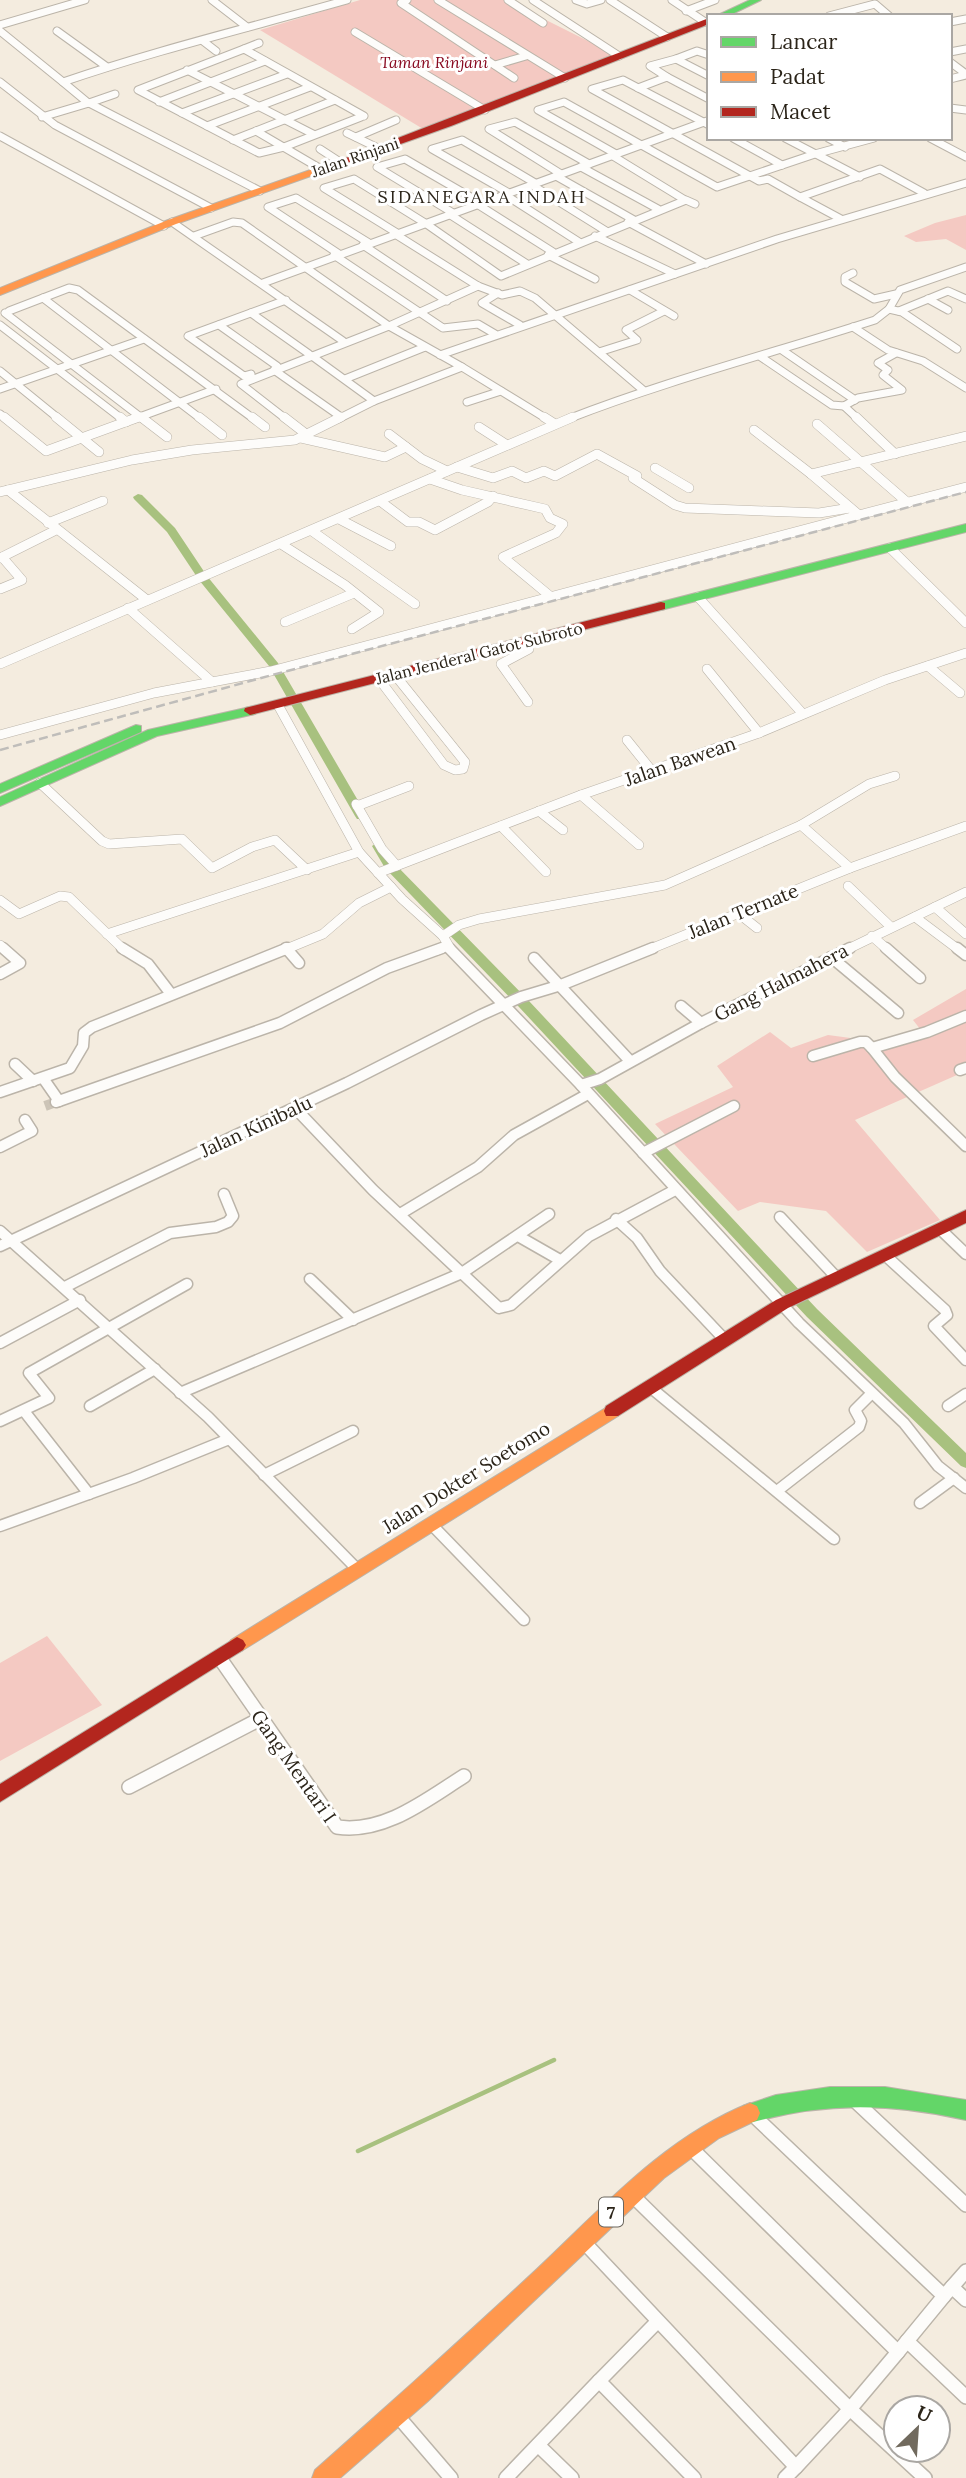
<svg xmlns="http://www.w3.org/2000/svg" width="966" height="2478" viewBox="0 0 966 2478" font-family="Lora,serif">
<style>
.green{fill:#f4c9c2}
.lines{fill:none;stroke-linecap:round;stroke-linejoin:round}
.stream{stroke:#a8c17f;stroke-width:4.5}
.canal{fill:#a8c17f;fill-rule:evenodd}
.street-tunnel{stroke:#ccc4b7;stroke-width:10;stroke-dasharray:10 5;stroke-linecap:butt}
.street-far3-casing{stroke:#bbb4a9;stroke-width:9}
.street-far2-casing{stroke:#bbb4a9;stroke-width:10}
.street-far1-casing{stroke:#bbb4a9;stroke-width:13}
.street-casing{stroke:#bbb4a9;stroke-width:16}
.fast-casing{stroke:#bbb4a9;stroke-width:2}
.slow-casing{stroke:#bbb4a9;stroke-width:2}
.jam-casing{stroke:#bbb4a9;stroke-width:2}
.street-far3{stroke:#fdfcfa;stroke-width:7}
.street-far2{stroke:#fdfcfa;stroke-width:9}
.street-far1{stroke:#fdfcfa;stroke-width:10}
.street{stroke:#fdfcfa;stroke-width:13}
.fast{fill:#63d668;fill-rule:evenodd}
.slow{fill:#ff974d;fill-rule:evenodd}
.jam{fill:#b3261e;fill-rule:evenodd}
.rail{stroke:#bfbdba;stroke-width:2.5;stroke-dasharray:9 4.5;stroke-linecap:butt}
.labels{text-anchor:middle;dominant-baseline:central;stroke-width:6;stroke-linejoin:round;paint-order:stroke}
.far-park-label{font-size:16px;font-style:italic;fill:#880920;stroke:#fff}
.far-street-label{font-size:16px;fill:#2b2419;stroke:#fff}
.far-neighbourhood-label{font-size:18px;letter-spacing:2px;fill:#2b2419;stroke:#fff}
.shield{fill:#fff;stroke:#6b665e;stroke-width:2}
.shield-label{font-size:18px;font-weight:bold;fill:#2b2419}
.street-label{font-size:19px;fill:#2b2419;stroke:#fff}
</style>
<rect width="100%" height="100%" fill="#f4ecdf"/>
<g class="green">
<polygon points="360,0 506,0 618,56 428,132 260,30"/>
<polygon points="966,215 966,250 946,239 916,242 904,236 935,223"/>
<polygon points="966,989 966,1071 855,1120 940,1220 867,1252 826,1211 760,1202 738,1211 655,1124 733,1087 717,1066 770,1032 791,1048 828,1035 903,1045 924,1034 913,1020"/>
<polygon points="47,1636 102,1705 0,1761 0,1663"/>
</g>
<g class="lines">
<polyline class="stream" points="358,2151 554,2060"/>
<g class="canal">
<polygon points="138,494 142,495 175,528 207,576 278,663 367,816 365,819 357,819 355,816 269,666 199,580 167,532 134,499 133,497"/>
<polygon points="378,842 382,843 394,863 529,1001 817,1309 966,1453 966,1468 961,1466 807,1317 519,1007 385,868 372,846"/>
</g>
<polyline class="street-tunnel" points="45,1106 56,1102"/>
<defs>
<g id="street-far3">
<polyline points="212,0 247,27"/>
<polyline points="407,0 401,3 514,78"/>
<polyline points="438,0 565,78"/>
<polyline points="508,0 543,23"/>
<polyline points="533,0 619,56"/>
<polyline points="576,0 587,4 601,0"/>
<polyline points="610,0 667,37"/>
<polyline points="672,0 705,22"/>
<polyline points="686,11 715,0"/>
<polyline points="829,16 875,4 889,16"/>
<polyline points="950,22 966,19"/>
<polyline points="0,25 85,0"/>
<path d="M0,31L63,82C156,50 252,27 347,0"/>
<polyline points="57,31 107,67"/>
<polyline points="355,32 485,110"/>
<polyline points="203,41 216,51"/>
<polyline points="244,49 259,43"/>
<polyline points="950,52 966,49"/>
<polyline points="709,55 697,51 676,59 709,76"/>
<polyline points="950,62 966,74"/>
<polyline points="495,65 526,56"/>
<polyline points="187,70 313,134"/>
<polyline points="667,77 650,66 676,59"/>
<polyline points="950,79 966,75"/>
<polyline points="0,82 55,125 211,208"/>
<polyline points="63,82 87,102 260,191"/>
<polyline points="638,88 667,77 709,99"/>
<polyline points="159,102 265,61"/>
<polyline points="89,103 115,94"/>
<polyline points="950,108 966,110"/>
<polyline points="182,113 287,74"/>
<polyline points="42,117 89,103"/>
<polyline points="361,117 284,147 259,153 138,90 244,49 364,116"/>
<polyline points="709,125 623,80 592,89 759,181 768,179 800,197 880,169 924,193"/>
<polyline points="207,126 310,87"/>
<polyline points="256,131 321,169"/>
<polyline points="347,133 380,149"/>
<polyline points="0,136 164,226"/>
<polyline points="356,137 396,120"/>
<polyline points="733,138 782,165"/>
<polyline points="785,138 860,177"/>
<polyline points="828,138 845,147"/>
<polyline points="930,138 966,157"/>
<polyline points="233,140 335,100"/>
<polyline points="320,149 340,162"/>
<polyline points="616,154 538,110 564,102 717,187 815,154 874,138"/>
<polyline points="613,156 685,200"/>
<polyline points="581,167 658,209"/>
<polyline points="561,174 489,129 515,122 589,164"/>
<polyline points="556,176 634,220"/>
<polyline points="532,185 606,231"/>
<polyline points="509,193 432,149 462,140 535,183"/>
<polyline points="504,194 579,242"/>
<polyline points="800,197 841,219"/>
<polyline points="477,204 553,252"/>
<polyline points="453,213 377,167 405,159 481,203"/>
<polyline points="449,214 527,264"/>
<polyline points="172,222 343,341"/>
<polyline points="628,222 706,264"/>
<polyline points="397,233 324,188 354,179 425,223 501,276 686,200 695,204"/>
<polyline points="395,234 478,286 502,295 520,291 535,298 643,390"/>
<polyline points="194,236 233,222 242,223 389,326 241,384 286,419"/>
<polyline points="595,236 675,274"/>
<polyline points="363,245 447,301"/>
<polyline points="339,254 268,207 296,198 369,243"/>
<polyline points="334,255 443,328 478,324 495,334"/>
<polyline points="548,255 595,279"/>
<polyline points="853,273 845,277 845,282 874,299 896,294"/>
<polyline points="263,283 707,121"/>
<polyline points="630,290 674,316"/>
<polyline points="498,293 482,303 520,325"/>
<polyline points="43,298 201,419"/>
<polyline points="928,299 948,310"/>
<polyline points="889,309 902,312 957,349"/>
<polyline points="9,311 69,288 78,290 254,419"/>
<polyline points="899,311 948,291 966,299"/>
<polyline points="5,313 143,419"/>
<polyline points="251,313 309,354"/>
<polyline points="0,325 122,419"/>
<polyline points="219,325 277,366"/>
<polyline points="389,326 478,286"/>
<polyline points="853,327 888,350 923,361 966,388"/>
<polyline points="782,350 855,400"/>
<polyline points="599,352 637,340 626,330 664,311"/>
<polyline points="440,355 777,239 966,183"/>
<polyline points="312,356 374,401 338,419"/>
<polyline points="761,357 832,405 844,406 858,398 902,390 883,375 888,370 878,363 896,353"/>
<polyline points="462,367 547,419"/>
<polyline points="274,370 341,417"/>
<polyline points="0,371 59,419"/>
<polyline points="251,374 244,376 188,336 286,300"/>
<polyline points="345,379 425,347"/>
<polyline points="0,389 144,339"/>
<polyline points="374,401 462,367 389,326"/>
<polyline points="467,402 501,391"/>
<polyline points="844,406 858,419"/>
<polyline points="0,414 6,419"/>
<polyline points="134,419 216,389"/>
<path d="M568,419C668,380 773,353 875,320L889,309L900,290L966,267"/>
</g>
<g id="street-far2">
<polyline points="4,417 46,451 139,417"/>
<polyline points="56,417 99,452"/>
<polyline points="120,417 126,422"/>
<polyline points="141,417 167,437"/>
<polyline points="199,417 222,435"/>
<polyline points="252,417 265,427"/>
<polyline points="284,417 306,434"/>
<polyline points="544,417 555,424"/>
<polyline points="856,417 895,454"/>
<polyline points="817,424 908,503"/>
<polyline points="479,427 507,445"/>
<polyline points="754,430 811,474"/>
<polyline points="389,434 422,459 447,471"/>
<polyline points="966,436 811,474 859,515 966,487"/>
<polyline points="301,438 385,457 406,447"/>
<polyline points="457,467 493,478 512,471 526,478 544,471 555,476 597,454 637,476 633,478 675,505 685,508 819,513 850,508"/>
<polyline points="655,468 689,488"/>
<polyline points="430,479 462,490 545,509 550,518 563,524 556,533 503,557 550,596"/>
<polyline points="8,490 147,600"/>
<polyline points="0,492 132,460 192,450 295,440 341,417"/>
<polyline points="380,501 408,522 419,522 435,530 488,502 493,496"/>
<polyline points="339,519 391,546"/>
<polyline points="48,523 103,501"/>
<polyline points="312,531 415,604"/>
<polyline points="281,544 345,585 379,612 352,629"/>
<polyline points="890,548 966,623"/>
<polyline points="0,558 56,530"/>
<polyline points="0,589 22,580 2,557"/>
<polyline points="698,597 803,714"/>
<polyline points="285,622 354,593"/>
<polyline points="528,641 529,649 501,664 528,702"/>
<polyline points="0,664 573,417"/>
<polyline points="928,666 960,693"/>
<polyline points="707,669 759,733"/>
<polyline points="379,679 444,765 455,770 463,769 465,762 395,675"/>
<polyline points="212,682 271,671 859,515"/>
<polyline points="278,705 359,852 402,899 443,936 451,950"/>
<polyline points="0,735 154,693 212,682 128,608"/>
<polyline points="627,740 652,771"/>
<polyline points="40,783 102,841 109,844 182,839 212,868 252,847 275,840 307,870"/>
<polyline points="581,795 639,845"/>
<polyline points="356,804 382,849 397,866"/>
<polyline points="357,806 409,786"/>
<polyline points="539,811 563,830"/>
<polyline points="801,825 850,868"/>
<polyline points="501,826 546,872"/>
<polyline points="378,873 581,795 759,733 885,680 966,653"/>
<polyline points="848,886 891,927"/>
<polyline points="0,900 19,914 60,896 69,897 124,950"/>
<polyline points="935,907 966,934"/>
<polyline points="738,913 757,928"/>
<polyline points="915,917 959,950"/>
<polyline points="107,934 359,852"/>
<polyline points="443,936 459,925 479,919 665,885 801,825 869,784 895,776"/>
<polyline points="872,936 888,950"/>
<polyline points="0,945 5,950"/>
<polyline points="284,950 323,934 359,903 391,887"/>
<polyline points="437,950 447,946"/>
<polyline points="648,950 850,868 966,826"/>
<polyline points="846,950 966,892"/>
</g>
<g id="street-far1">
<polyline points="122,948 148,964 171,994"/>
<polyline points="286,948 299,963"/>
<polyline points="449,948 581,1085 799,1323 904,1423 938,1466 966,1488"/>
<polyline points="886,948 920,978"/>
<polyline points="957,948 966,955"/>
<polyline points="831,957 898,1013"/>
<polyline points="534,958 630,1061"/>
<polyline points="0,974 20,963 3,948"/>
<polyline points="681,1006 701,1023"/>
<polyline points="966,1016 927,1032 872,1048 895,1077 966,1146"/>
<polyline points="813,1056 860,1042 866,1042 872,1048"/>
<polyline points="15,1064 33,1081"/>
<polyline points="960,1070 966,1068"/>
<polyline points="43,1078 59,1101"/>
<polyline points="581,1085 600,1079 701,1023 850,948"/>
<polyline points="0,1092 70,1068 83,1046 84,1033 92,1027 288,948"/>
<polyline points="56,1102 280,1023 387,968 442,948"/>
<polyline points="295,1108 373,1190 499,1308 511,1305 589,1236 675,1190"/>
<polyline points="0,1147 32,1131 25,1120"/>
<polyline points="643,1153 734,1106"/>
<polyline points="400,1214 478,1167 514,1135 588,1094"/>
<polyline points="780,1217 837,1278"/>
<polyline points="616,1219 637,1238 660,1271 725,1340"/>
<polyline points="940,1229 966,1254"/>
<polyline points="0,1231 208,1417 358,1570"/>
<polyline points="518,1236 560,1260"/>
<polyline points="0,1246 347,1083 481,1015 521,997 561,985 653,948"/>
<polyline points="886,1256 945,1310 947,1315 934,1326 966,1360"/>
<polyline points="310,1279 353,1320"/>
<polyline points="65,1287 170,1233 216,1227 228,1222 233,1216 224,1194"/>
<polyline points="0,1343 80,1300"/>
<polyline points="650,1387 834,1539"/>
<polyline points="180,1393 462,1273 549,1214"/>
<polyline points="90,1406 155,1369"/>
<polyline points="948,1406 966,1394"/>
<polyline points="24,1411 89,1494"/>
<polyline points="0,1421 49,1398 29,1373 187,1284"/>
<polyline points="264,1475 353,1431"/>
<polyline points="777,1491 859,1427 861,1421 855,1410 871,1394"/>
<polyline points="920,1503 954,1478"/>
<polyline points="431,1524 524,1620"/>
<polyline points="0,1526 133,1478 229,1439"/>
</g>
<g id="street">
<path d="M219,1657L337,1827C384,1834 426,1800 464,1776"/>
<polyline points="129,1787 260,1719"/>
<polyline points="852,2098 966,2205"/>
<polyline points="751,2113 944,2296 898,2352"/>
<polyline points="631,2194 850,2409 898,2352 688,2145"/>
<polyline points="581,2239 796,2467 850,2409 925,2478"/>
<polyline points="952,2287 966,2300"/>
<polyline points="944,2296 966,2271"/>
<polyline points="657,2322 599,2381 694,2478"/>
<polyline points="907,2341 966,2397"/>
<polyline points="396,2414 451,2478"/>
<polyline points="538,2445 572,2478"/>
<polyline points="506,2478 599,2381"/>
<polyline points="785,2478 796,2467"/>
</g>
<g id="fast">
<polygon points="750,0 761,0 728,16 716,16"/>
<polygon points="966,524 966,532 661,610 655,606 657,603"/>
<polygon points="250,707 255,708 255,714 157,736 0,806 0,797 148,730"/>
<polygon points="136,725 141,726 141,732 0,793 0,784"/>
<path d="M830,2087H885L966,2100V2120C892,2103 823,2102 750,2123L743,2120L740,2113L743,2106L776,2095Z"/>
</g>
<g id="slow">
<polygon points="333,162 338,165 336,167 176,224 0,295 0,288 168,220"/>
<polygon points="612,1404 618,1406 620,1411 618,1416 243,1650 237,1653 231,1650 228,1645 231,1640"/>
<path d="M750,2103L757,2106L760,2113L757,2120L719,2138L664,2178L428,2401L340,2478H312L315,2470C390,2404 464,2337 537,2269C602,2208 665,2137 750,2103Z"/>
</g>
<g id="jam">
<polygon points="709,18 709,24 451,126 336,167 328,165"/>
<polygon points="661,602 665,603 665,609 250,715 244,711 245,708"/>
<polygon points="966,1210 966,1223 788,1308 618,1416 606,1416 604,1411 606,1406 776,1300"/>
<polygon points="237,1637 243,1640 246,1645 243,1650 0,1802 0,1784"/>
</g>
</defs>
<use href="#street-far3" class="street-far3-casing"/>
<use href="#street-far2" class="street-far2-casing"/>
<use href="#street-far1" class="street-far1-casing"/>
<use href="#street" class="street-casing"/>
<use href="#fast" class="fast-casing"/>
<use href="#slow" class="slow-casing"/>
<use href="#jam" class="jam-casing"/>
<use href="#street-far3" class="street-far3"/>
<use href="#street-far2" class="street-far2"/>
<use href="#street-far1" class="street-far1"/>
<use href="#street" class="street"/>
<use href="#fast" class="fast"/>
<use href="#slow" class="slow"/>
<use href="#jam" class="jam"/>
<polyline class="rail" points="0,750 272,675 966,492"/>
</g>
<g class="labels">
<g class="far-park-label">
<text x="434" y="62">Taman Rinjani</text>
</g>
<g class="far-street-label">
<text transform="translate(355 157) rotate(-19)">Jalan Rinjani</text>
<text transform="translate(479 653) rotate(-14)">Jalan Jenderal Gatot Subroto</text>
</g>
<g class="far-neighbourhood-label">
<text x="482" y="196">SIDANEGARA INDAH</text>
</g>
<rect class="shield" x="599" y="2197.5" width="24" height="29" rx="5"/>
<g class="shield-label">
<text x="611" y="2212">7</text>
</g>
<g class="street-label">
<text transform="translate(680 761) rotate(-19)">Jalan Bawean</text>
<text transform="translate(743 911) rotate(-22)">Jalan Ternate</text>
<text transform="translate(781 982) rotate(-27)">Gang Halmahera</text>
<text transform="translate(256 1126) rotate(-25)">Jalan Kinibalu</text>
<text transform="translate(466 1477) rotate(-32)">Jalan Dokter Soetomo</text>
<text transform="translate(294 1766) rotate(55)">Gang Mentari I</text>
</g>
</g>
<rect x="707" y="14" width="245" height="126" fill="#ffffff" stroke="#aaa7a3" stroke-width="2"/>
<rect x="721" y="37" width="35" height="10" fill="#63d668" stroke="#aaa7a3" stroke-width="2"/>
<text x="770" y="49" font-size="21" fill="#2b2419">Lancar</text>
<rect x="721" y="72" width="35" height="10" fill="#ff974d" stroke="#aaa7a3" stroke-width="2"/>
<text x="770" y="84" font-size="21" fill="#2b2419">Padat</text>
<rect x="721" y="107" width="35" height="10" fill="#b3261e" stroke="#aaa7a3" stroke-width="2"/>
<text x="770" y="119" font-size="21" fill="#2b2419">Macet</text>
<g transform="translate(917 2429) rotate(25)"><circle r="33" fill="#ffffff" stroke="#aaa7a3" stroke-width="2"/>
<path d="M0-5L12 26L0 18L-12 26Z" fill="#716a5e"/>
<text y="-10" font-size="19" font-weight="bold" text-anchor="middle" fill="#2b2419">U</text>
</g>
</svg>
